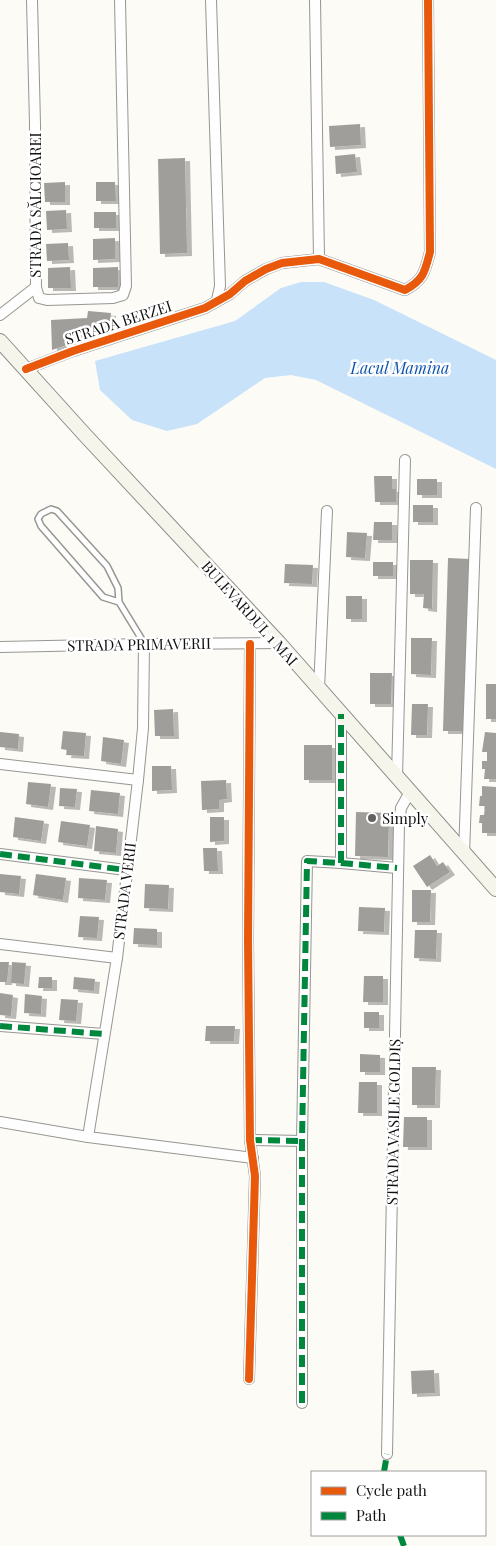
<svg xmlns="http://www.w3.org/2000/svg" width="496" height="1546" viewBox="0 0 496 1546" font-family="'Playfair Display',serif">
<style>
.water{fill:#c8e2f9}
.building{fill:#a09e9a;filter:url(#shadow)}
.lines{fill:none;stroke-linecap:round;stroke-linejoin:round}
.lane-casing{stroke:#969693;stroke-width:8}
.street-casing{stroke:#969693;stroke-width:12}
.secondary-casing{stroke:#8d8c8a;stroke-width:16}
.lane{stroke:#fffefe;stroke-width:5}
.street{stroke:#fffefe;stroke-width:10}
.secondary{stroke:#f5f5eb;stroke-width:14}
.quiet{stroke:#00873e;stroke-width:6;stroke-dasharray:12 6;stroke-linecap:butt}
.cycleway-casing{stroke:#fff;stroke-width:11}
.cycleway{stroke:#e8590c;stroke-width:8}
.poi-dot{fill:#636260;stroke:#fff;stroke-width:2}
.labels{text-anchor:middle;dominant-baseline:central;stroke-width:5;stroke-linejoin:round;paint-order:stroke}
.street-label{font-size:15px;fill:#101010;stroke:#fff}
.poi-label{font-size:15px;fill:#101010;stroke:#fff;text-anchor:start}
.water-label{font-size:16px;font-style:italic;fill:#0d54ae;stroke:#fff}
</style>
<defs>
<filter id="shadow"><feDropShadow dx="5" dy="3" stdDeviation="0" flood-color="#0004"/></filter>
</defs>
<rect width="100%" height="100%" fill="#fcfbf5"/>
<polygon class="water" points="301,282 324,282 374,300 496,360 496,469 316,380 291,375 265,378 197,424 167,431 132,420 100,390 95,361 235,321 281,288"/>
<g class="building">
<polygon points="360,124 361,145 330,147 329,126"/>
<polygon points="355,154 357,172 336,174 335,156"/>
<polygon points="185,158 187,253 160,254 158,159"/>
<polygon points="65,182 65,202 45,202 44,183"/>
<polygon points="96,182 115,182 116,201 96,201"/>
<polygon points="66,210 67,229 47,230 46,211"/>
<rect x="94" y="212" width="22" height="16"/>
<polygon points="115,238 115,259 93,260 93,239"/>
<polygon points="68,243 69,260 47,261 46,244"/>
<polygon points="70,267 71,288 48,288 48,268"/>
<polygon points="118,267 118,287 93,287 93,268"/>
<polygon points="88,311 111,313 110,321 108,321 108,334 87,334 87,338 52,350 51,320 87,318"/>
<polygon points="374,476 392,476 392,489 396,489 396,502 375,502"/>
<rect x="417" y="479" width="20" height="16"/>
<rect x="413" y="505" width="20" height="17"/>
<polygon points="374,522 392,522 392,540 373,540"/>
<polygon points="347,532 367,533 365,558 346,557"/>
<polygon points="448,558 470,559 464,731 443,731"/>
<polygon points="410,560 433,560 432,609 423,608 424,594 410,594"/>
<rect x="373" y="562" width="20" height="14"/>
<polygon points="285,564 313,565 312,584 284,583"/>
<rect x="346" y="596" width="16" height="23"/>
<polygon points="411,638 432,638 431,675 411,674"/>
<polygon points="370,673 392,673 391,704 370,704"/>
<rect x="486" y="684" width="10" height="35"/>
<polygon points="412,704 428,704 427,735 411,735"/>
<polygon points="173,709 174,736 155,736 154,710"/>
<polygon points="63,731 86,733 84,756 66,755 67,750 61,749"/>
<polygon points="0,732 19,734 18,749 0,747"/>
<polygon points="485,732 496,733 496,779 484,779 485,769 482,769 482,761 487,761 487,752 482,752"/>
<polygon points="103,737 124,740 121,764 101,761"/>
<rect x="304" y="745" width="28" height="35"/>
<polygon points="152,766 171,766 172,790 152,791"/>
<polygon points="226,780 227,799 219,800 219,809 202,810 201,781"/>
<polygon points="28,782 51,784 48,807 26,804"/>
<polygon points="482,786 496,787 496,833 482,833 482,823 479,823 480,815 484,815 485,806 479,806 480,796 482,796"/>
<polygon points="60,788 77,789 75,807 59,806"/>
<polygon points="91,790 120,793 118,814 89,811"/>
<polygon points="356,812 389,813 388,857 355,856"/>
<polygon points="15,817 44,821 41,841 13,837"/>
<polygon points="210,817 224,817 224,841 210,842"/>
<polygon points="61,821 90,825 87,846 58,842"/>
<polygon points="96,826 118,829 116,853 94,851"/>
<polygon points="203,848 217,848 218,871 204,871"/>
<polygon points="430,855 437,866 443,862 450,872 427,887 413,866"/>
<polygon points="0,874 21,876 19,894 0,892"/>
<polygon points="36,874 66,878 63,900 33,895"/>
<polygon points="79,878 107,880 105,900 78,898"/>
<polygon points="145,884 169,885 168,909 144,908"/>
<polygon points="412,890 431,890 430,922 412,922"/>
<polygon points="359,907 385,908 384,932 358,931"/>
<polygon points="80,916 99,917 97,938 78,937"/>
<polygon points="134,928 157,929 157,945 133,944"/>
<polygon points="415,930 437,930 436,959 414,958"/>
<polygon points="0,962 9,962 7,982 0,982"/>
<polygon points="12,962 26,963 24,984 11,983"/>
<polygon points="364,976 383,976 383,1002 363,1002"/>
<polygon points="39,977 52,977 52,988 38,988"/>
<polygon points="74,977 95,979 94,991 73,989"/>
<polygon points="0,993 13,995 11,1016 0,1015"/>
<polygon points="25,994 42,996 41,1014 24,1013"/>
<polygon points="61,999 78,1000 76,1021 59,1020"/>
<rect x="364" y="1012" width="15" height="16"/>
<polygon points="206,1026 235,1026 234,1041 205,1041"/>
<polygon points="360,1054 380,1055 380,1072 360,1072"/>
<polygon points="412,1067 436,1067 435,1105 412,1105"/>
<polygon points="359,1082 377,1082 377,1113 358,1113"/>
<polygon points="404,1117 427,1117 427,1147 403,1147"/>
<polygon points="434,1370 435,1393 412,1394 411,1371"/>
</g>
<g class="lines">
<defs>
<polyline id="lane" points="119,602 103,597 41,526 38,519 41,514 51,509 57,511 107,566 118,588 119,602 144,643"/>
<g id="street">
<polyline points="32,0 35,124 36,287 39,298 47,300 113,298 123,295 126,286 120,0"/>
<polyline points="211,0 220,286 217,300"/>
<polyline points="315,0 319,259"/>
<polyline points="0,315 36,287"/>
<path d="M26,369L73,351L205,308L230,294L245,281L266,269L282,263L319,259L405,290C424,280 425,271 430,252L428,0"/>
<polyline points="0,647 144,644 279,643"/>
<polyline points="319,689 327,511"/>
<polyline points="0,764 138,780"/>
<polyline points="397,777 405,460"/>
<polyline points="0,854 126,870"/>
<polyline points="464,855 476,508"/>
<polyline points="341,863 397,868"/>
<polyline points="0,944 117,958"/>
<polyline points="0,1026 104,1034"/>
<polyline points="0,1122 88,1137 253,1158"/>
<polyline points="88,1137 117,958 138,780 143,728 144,644"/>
<polyline points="250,1140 302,1141"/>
<polyline points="249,1379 255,1176 250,1140 248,939 250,644"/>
<polyline points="302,1403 302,1141 307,861 341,863 341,714"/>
<polyline points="387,1454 399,824 401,808 410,792"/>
</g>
<polyline id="secondary" points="0,341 85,435 279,643 496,889"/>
</defs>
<use href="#lane" class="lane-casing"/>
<use href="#street" class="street-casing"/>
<use href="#secondary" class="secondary-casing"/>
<use href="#lane" class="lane"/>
<use href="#street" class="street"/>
<use href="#secondary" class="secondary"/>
<g class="quiet">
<polyline points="0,854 126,870"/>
<polyline points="341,863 397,868"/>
<polyline points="0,1026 104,1034"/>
<polyline points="250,1140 302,1141"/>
<polyline points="302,1403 302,1141 307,861 341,863 341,714"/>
<polyline points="384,1472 387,1454"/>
<polyline points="400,1535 404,1546"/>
</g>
<defs>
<g id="cycleway">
<path d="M26,369L73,351L205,308L230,294L245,281L266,269L282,263L319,259L405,290C424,280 425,271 430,252L428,0"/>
<polyline points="249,1379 255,1176 250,1140 248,939 250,644"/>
</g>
</defs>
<use href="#cycleway" class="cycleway-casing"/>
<use href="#cycleway" class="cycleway"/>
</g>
<circle class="poi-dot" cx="372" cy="818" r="5"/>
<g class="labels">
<g class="street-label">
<text transform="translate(35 205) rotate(-90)">STRADA SĂLCIOAREI</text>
<text transform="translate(118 322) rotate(-18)">STRADA BERZEI</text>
<text transform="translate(250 613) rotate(48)">BULEVARDUL 1 MAI</text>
<text transform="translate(139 644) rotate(-1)">STRADA PRIMAVERII</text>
<text transform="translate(124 891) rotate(-83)">STRADA VERII</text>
<text transform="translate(393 1122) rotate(-89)">STRADA VASILE GOLDIȘ</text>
</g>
<g class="poi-label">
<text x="382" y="818">Simply</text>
</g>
<g class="water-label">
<text x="400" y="367">Lacul Mamina</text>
</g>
</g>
<rect x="311" y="1471" width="175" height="65" fill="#ffffff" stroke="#9f9f9f"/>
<rect x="321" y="1487" width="25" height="8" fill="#e8590c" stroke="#9f9f9f"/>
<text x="356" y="1496" font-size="15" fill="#101010">Cycle path</text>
<rect x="321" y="1512" width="25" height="8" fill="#00873e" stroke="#9f9f9f"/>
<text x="356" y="1521" font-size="15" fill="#101010">Path</text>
</svg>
